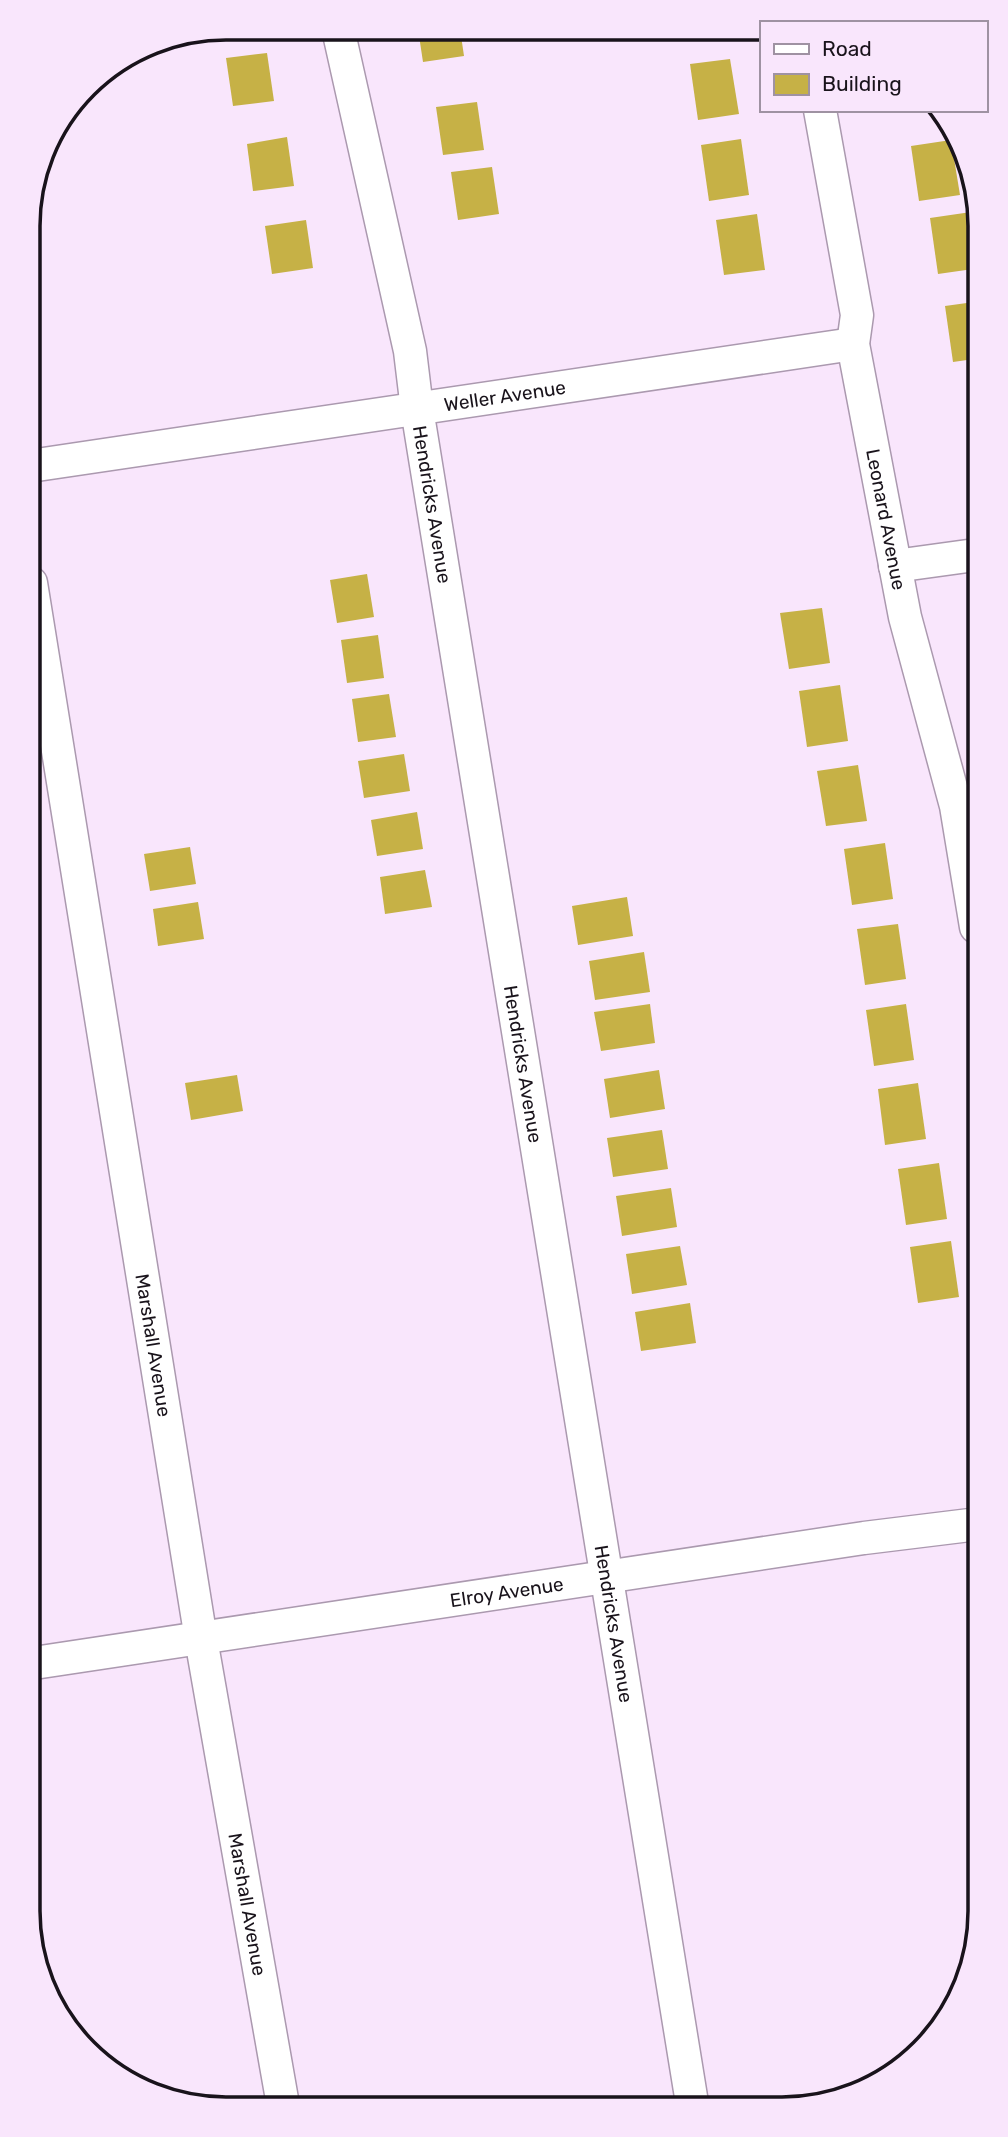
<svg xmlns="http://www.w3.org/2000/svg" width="1008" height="2137" viewBox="0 0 1008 2137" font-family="Rubik,sans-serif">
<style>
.building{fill:#c6b146}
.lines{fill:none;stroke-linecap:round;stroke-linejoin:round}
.minor-casing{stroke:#ab99af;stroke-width:35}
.minor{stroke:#fff;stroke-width:32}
.labels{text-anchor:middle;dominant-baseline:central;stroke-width:6;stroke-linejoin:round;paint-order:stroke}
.street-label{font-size:19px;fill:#19131b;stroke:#f9e6fc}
.rim{fill:none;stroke:#19131b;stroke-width:3.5}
</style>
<rect width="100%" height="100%" fill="#f9e6fc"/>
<g class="building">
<polygon points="418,29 460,29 464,56 423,62"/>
<polygon points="677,31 714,31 714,33 678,38"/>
<polygon points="267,53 274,101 233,106 226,58"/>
<polygon points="730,59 739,114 698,120 690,64"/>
<polygon points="477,102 484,150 443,155 436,107"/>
<polygon points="287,137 294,186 253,191 247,144"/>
<polygon points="741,139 749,195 709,201 701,145"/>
<polygon points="951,140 960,195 919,201 911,146"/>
<polygon points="492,167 499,214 458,220 451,172"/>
<polygon points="971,212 973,269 938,274 930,218"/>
<polygon points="757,214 765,270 724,275 716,220"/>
<polygon points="306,220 313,268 272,274 265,226"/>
<polygon points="974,302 974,359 953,362 945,306"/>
<polygon points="367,574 374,617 337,623 330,580"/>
<polygon points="822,608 830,663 789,669 780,613"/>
<polygon points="378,635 384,678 347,683 341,640"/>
<polygon points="840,685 848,741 807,747 799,691"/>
<polygon points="389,694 396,737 358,742 352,699"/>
<polygon points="404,754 410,791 364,798 358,761"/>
<polygon points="858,765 867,821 826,826 817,771"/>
<polygon points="417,812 423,849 377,856 371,820"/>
<polygon points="885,843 893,899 852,905 844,849"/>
<polygon points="190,847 196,884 150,891 144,854"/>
<polygon points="425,870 432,907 385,914 380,877"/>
<polygon points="627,897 633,936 578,945 572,906"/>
<polygon points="198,902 204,939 158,946 153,909"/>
<polygon points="898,924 906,979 865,985 857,929"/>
<polygon points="644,952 650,992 595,1000 589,961"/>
<polygon points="650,1004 655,1043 601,1051 594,1012"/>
<polygon points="906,1004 914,1060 874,1066 866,1010"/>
<polygon points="659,1070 665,1109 610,1118 604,1079"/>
<polygon points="237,1075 243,1111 191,1120 185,1083"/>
<polygon points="918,1083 926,1139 885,1145 878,1089"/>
<polygon points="662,1130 668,1169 613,1177 607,1138"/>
<polygon points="939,1163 947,1219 906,1225 898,1169"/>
<polygon points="671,1188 677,1227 622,1236 616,1196"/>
<polygon points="951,1241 959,1297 918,1303 910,1247"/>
<polygon points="680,1246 687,1285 632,1294 626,1254"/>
<polygon points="690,1303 696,1343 641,1351 635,1312"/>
</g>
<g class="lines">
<defs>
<g id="minor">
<path id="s1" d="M338,29L410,351L417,409L692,2103"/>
<path id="s2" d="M820,110L857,315L853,344L905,617L956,806L976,927"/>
<path id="s3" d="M30,466L853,344"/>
<polyline points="895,566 975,555"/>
<path id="s4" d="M31,583L201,1639L283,2105"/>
<path id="s5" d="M34,1663L864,1538L978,1524"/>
</g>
</defs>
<use href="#minor" class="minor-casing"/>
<use href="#minor" class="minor"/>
</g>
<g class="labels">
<g class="street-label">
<text stroke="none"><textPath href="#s3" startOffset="480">Weller Avenue</textPath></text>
<text stroke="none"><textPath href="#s1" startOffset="485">Hendricks Avenue</textPath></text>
<text stroke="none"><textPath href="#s2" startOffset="416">Leonard Avenue</textPath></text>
<text stroke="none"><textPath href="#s1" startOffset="1052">Hendricks Avenue</textPath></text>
<text stroke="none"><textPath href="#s4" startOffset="772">Marshall Avenue</textPath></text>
<text stroke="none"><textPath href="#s5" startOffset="478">Elroy Avenue</textPath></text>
<text stroke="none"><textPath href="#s1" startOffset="1619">Hendricks Avenue</textPath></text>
<text stroke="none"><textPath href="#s4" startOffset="1339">Marshall Avenue</textPath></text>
</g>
</g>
<path d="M0 0H1008V2137H0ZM226 40H782A186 186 0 0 1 968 226V1911A186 186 0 0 1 782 2097H226A186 186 0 0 1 40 1911V226A186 186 0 0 1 226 40Z" fill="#f9e6fc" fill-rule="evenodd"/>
<path class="rim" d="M226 40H782A186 186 0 0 1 968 226V1911A186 186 0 0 1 782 2097H226A186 186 0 0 1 40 1911V226A186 186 0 0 1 226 40Z"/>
<rect x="760" y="21" width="228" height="91" fill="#f9e6fc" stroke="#9f92a2" stroke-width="2"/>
<rect x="774" y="44" width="35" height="10" fill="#ffffff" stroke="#9f92a2" stroke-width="2"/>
<text x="822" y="56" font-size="21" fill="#19131b">Road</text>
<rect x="774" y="74" width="35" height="21" fill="#c6b146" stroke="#9f92a2" stroke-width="2"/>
<text x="822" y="91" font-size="21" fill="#19131b">Building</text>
</svg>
